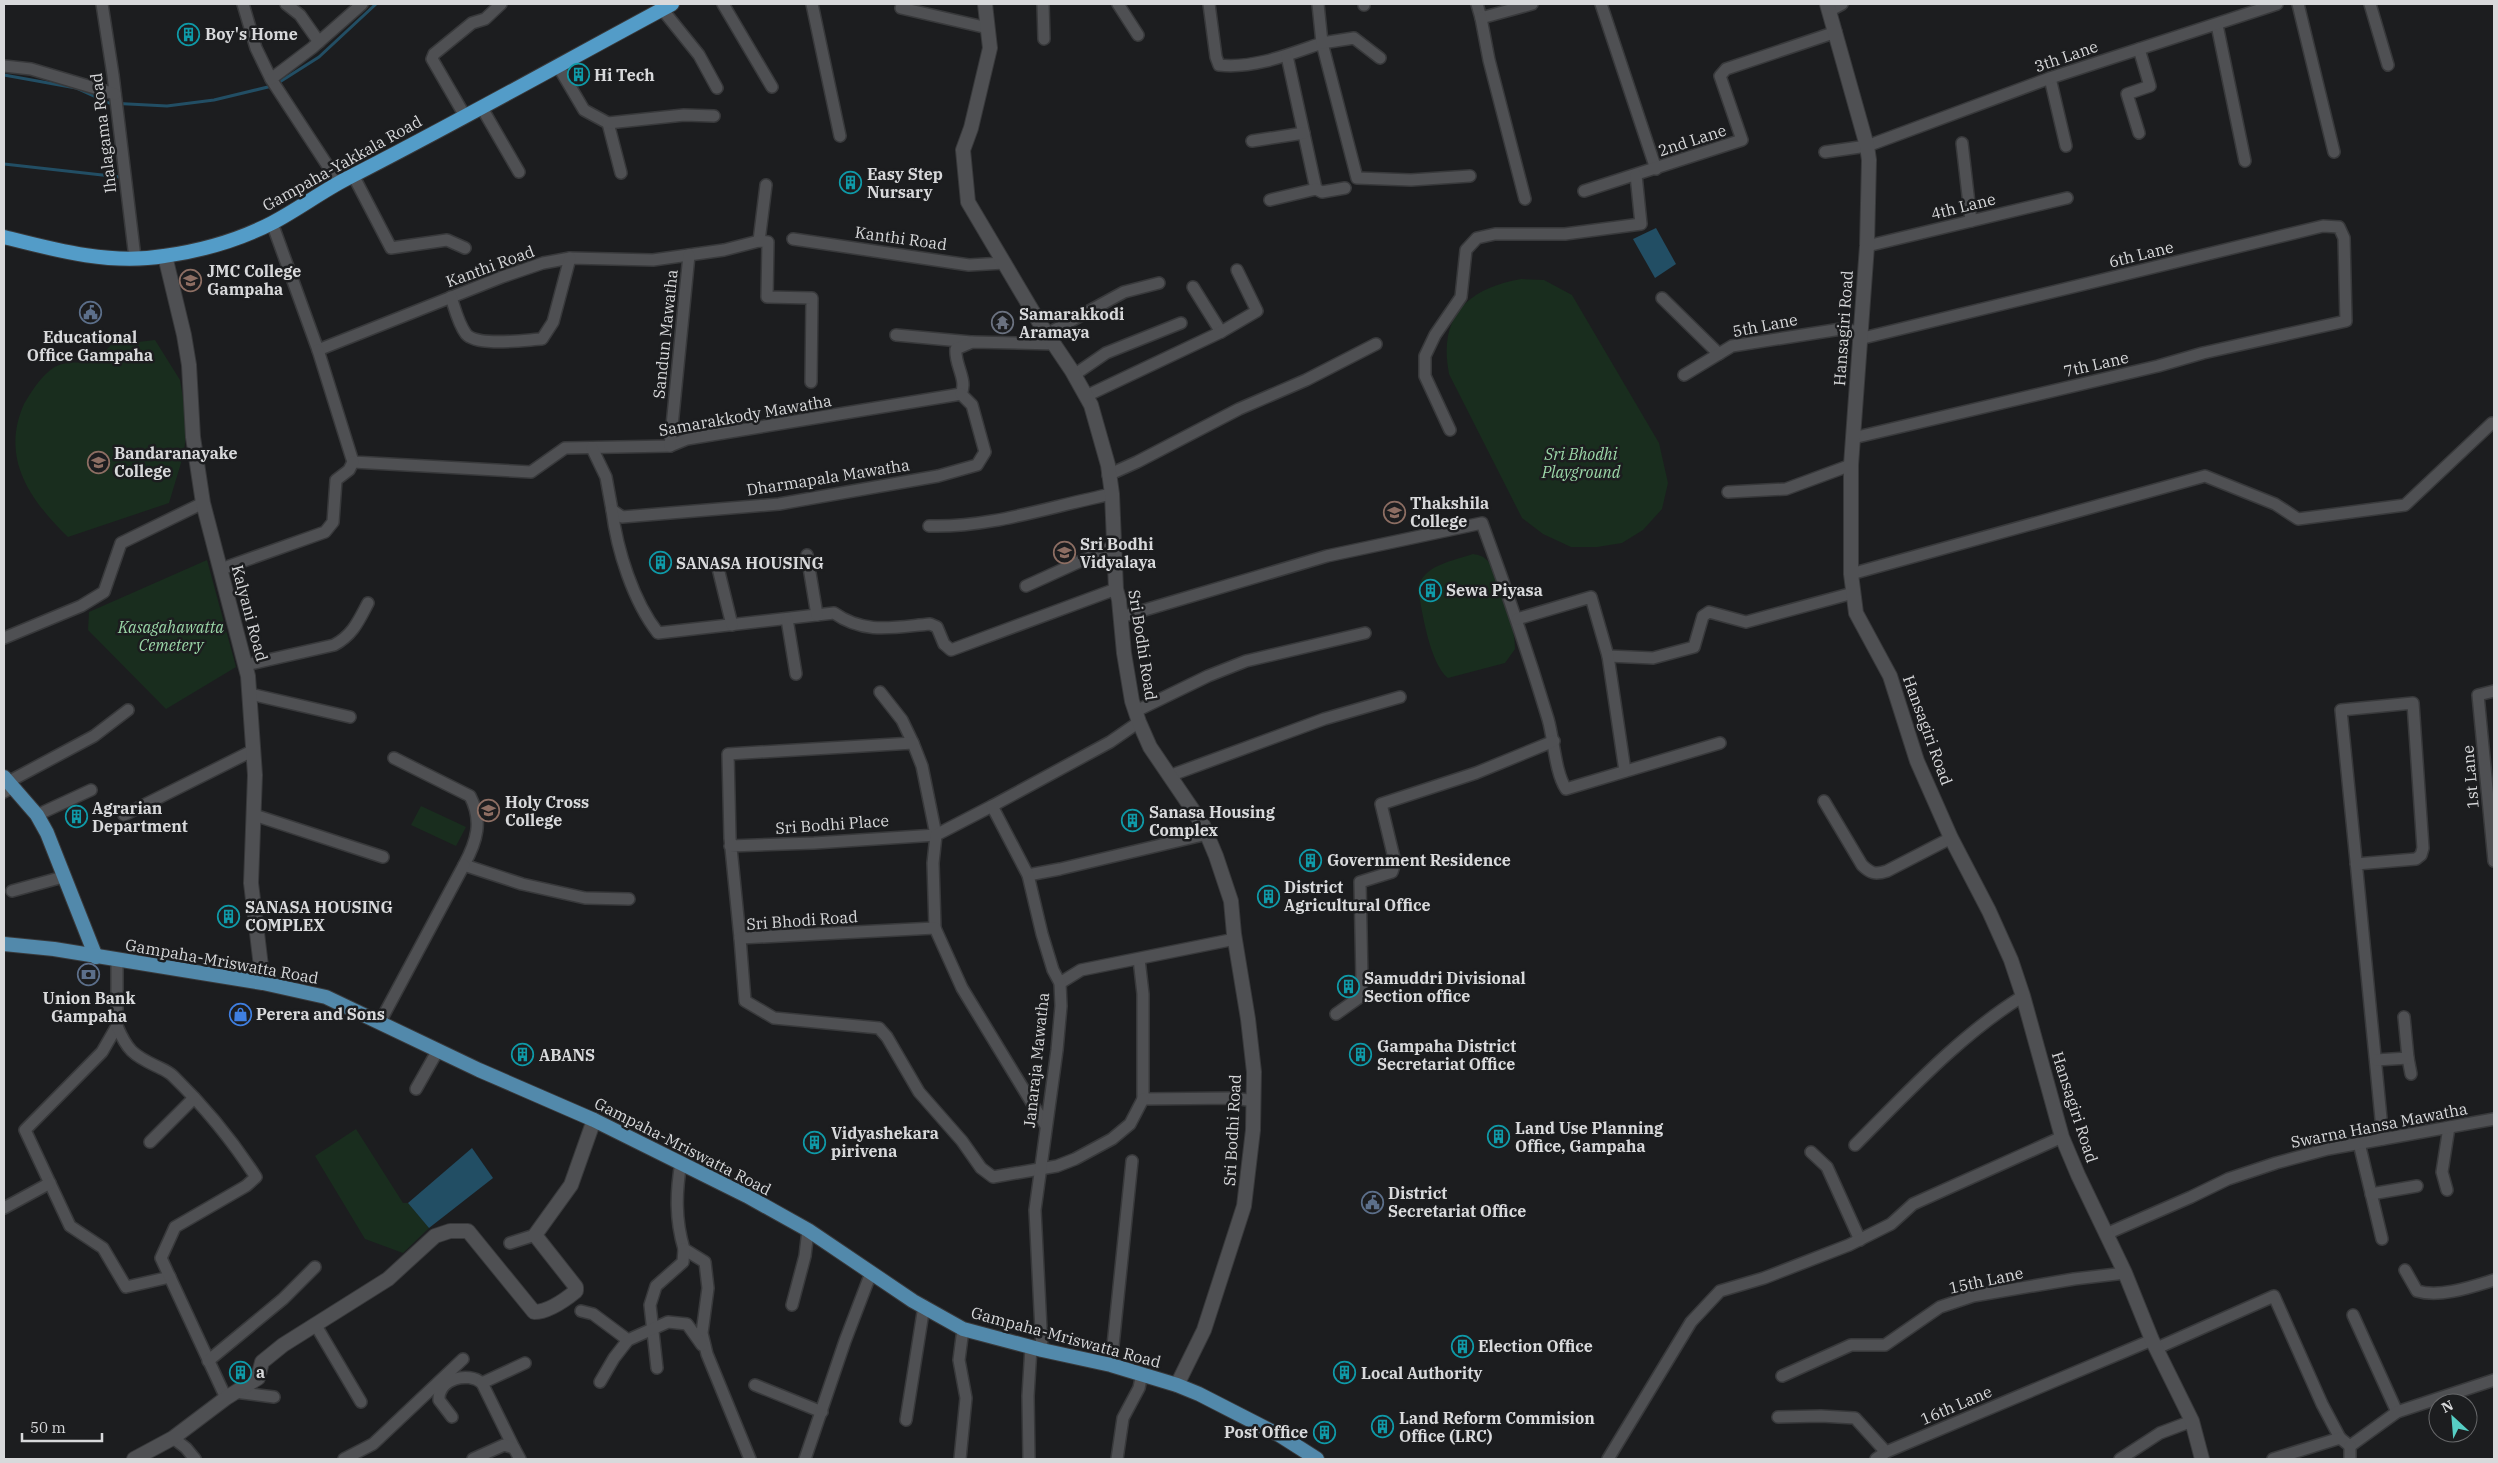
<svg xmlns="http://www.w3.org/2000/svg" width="2498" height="1463" viewBox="0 0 2498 1463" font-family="'IBM Plex Serif',serif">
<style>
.green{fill:#192d1e}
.water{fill:#224e64}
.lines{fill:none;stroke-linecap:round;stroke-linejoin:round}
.stream{stroke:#224e64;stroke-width:3}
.minor-casing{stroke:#38393b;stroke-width:14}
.tertiary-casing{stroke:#38393b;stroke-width:16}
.primary-casing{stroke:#38393b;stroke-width:16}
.trunk-casing{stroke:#38393b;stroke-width:16}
.minor{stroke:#4f5053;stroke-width:11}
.tertiary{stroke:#4f5053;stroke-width:14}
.primary{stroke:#5289ab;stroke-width:14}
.trunk{stroke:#539cc8;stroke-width:14}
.labels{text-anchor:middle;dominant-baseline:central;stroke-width:5;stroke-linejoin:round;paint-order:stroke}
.poi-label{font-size:16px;font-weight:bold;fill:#d8d9db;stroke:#1c1d1f;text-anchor:start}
.street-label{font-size:16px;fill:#d8d9db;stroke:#1c1d1f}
.park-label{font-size:16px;font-style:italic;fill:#9bd7a8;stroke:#1c1d1f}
</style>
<rect width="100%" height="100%" fill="#1c1d1f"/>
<g class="green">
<path d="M1521,279L1544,280L1572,295L1659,443L1668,483L1662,509L1643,530L1622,543L1597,547H1571L1543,534L1522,518L1449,374C1438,317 1466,289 1521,279Z"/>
<path d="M119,337L138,342L155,340L180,380L187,422L184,453L169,503L68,537C30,500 0,458 24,404C30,394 37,382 47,373C64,357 77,366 93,360C102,357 112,343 119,337Z"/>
<path d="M1473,554C1479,555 1483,556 1487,560C1500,573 1516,631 1515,649L1505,663L1448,678C1430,664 1422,612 1418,589C1422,565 1453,561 1473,554Z"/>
<polygon points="207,560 236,667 166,709 88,630 89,612"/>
<polygon points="421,806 466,827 456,846 411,825"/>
<polygon points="356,1129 403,1203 408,1203 429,1228 403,1253 365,1239 315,1156"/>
</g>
<g class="water">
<polygon points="1656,228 1676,264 1655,278 1633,239"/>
<polygon points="472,1148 493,1178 429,1228 408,1203"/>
</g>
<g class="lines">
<g class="stream">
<polyline points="4,75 76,88 109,103 167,106 214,100 272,86"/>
<polyline points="278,83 319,57 376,4"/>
<polyline points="4,164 120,177"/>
</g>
<defs>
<g id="minor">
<polyline points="102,4 113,75 135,258"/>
<polyline points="243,4 256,48 271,79 339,183"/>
<polyline points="286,4 300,15 319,42"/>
<polyline points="723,4 772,87"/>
<polyline points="812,4 840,136"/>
<polyline points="1043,4 1044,39"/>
<polyline points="1118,4 1138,35"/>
<path d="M1209,4L1216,57L1219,65C1254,69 1290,54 1322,43L1357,178L1411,180L1470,176"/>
<polyline points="1318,4 1322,43 1354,38 1380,58"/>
<polyline points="1364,4 1364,5"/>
<polyline points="1477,4 1481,18 1532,4"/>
<polyline points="1601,4 1656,169"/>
<polyline points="2298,4 2334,152"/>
<polyline points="2370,4 2388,65"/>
<polyline points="901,8 988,28"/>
<polyline points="662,9 699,55 717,88"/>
<polyline points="1829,11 1842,4"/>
<polyline points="1481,18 1489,60 1525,199"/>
<polyline points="2217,25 2245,161"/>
<polyline points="1287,56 1316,189"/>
<polyline points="4,66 31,69 115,94"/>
<polyline points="558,66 584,110 608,123 621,173"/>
<polyline points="2050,78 2066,146"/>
<polyline points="271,79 312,48 362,4"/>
<polyline points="482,108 519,172"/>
<polyline points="465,116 432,59 434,54 472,23 485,19 501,4"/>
<polyline points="608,123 684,115 714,116"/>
<polyline points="2139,133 2127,94 2150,86 2139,49"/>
<polyline points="1252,141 1304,133"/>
<polyline points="1962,143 1971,221"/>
<polyline points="1825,152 1867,146 2050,78 2277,4"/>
<polyline points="353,175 391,248 447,240 465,248"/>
<polyline points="1584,191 1742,140 1720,76 1726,69 1836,32"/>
<polyline points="1270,200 1316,189 1322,192 1345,188"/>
<polyline points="272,223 318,350 502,277 543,263 570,258 653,260 724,250 759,241 766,185"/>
<polyline points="793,239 969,265 1004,263"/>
<polyline points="759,241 768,242 767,297 812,298 811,382"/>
<polyline points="1867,246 2067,198"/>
<polyline points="1193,287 1221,332"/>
<path d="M451,297C455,309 458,323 466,334C477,347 524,340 542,339L553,322L570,258"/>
<polyline points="1662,298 1719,354"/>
<polyline points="1047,334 1124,292 1159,283"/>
<polyline points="896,335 971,342"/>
<path d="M318,350L353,462L531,472L565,448L670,446L687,439L961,394C968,380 954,364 956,349L972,342L1055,344"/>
<polyline points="1074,375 1106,353 1181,323"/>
<polyline points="1684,375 1732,346 1841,329 1860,332"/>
<polyline points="1086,396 1221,332 1257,311 1237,270"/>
<polyline points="1450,430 1425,376 1425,356 1435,335 1461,297 1466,250 1477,238 1495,234 1565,234 1641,224 1636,175"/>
<polyline points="1853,438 2158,366 2203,353 2346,321 2344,238 2339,227 2323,226 1859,339"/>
<polyline points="670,446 689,255"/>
<polyline points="592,448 606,477 612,510 622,517 779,504 938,476 977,465 985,452 972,405 961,394"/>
<polyline points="1108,475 1137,462 1239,409 1306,380 1376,344"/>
<polyline points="1728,492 1786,489 1851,465"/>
<path d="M612,510C617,550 633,601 658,633L834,613C865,635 895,627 930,624L937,627L944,644L951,650L1116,589"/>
<path d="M929,526C991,528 1051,506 1112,494"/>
<polyline points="807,555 817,615"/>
<polyline points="717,564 732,625"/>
<polyline points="221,569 325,532 333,522 336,480 349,470 353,462"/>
<polyline points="1851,574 2205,476 2275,504 2298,519 2405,505 2492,423"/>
<polyline points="1026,586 1114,546"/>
<path d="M1121,617L1327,556L1482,523C1506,588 1528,653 1548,719C1554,740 1555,772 1566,789L1720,743"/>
<polyline points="787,619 796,674"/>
<polyline points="1517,619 1591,597 1608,656 1653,658 1694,647 1703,616 1709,612 1746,622 1853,593"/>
<polyline points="4,638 81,606 104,592 121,543 203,503"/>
<polyline points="1608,656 1625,771"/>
<path d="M246,665L334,645C353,635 359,620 368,603"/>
<polyline points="2494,691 2478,695 2494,861"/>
<polyline points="880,692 902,720 913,743"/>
<polyline points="250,694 350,717"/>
<polyline points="1136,711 1208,676 1246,661 1365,633"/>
<path d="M394,758L470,796C483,821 477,841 464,865L522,884L585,898L629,899"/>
<polyline points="1169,776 1324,719 1400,697"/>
<polyline points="8,782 94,736 128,710"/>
<polyline points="4,792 13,787"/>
<path d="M1824,801L1862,865C1870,873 1875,875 1887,871L1951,838"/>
<polyline points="37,815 91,790"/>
<polyline points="124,815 254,750"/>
<polyline points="254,815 383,857"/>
<polyline points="730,846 814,843 936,835 922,766 913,743 728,754 730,838 740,938"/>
<path d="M2356,864L2416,859L2421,855L2423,848L2413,703L2341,710C2355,853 2370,996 2383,1139"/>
<polyline points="1028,875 1060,869 1207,834"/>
<polyline points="12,891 63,877"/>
<polyline points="935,928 933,863 936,835 992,806"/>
<polyline points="1139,959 1143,994 1143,1099 1234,1098 1254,1101"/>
<polyline points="117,960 117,1026 102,1052 25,1130 70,1226 103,1248 126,1287 170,1277"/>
<polyline points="1060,983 1081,970 1235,939"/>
<polyline points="1336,1014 1360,997 1362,981 1360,882 1392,872 1395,862 1381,804 1476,773 1554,741"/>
<polyline points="380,1022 464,865"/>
<path d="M117,1026C127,1050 133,1055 156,1066C162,1069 168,1071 173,1076C205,1107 232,1140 256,1177L246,1186L175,1227L161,1258L226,1398"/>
<polyline points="2408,1058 2411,1074"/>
<polyline points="2376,1060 2408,1058 2404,1017"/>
<polyline points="416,1089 438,1050"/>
<polyline points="1046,1126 962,988 935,928 740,938 745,1001 774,1018 879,1028 887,1037 919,1092 962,1141 981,1168 993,1177 1057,1166 1075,1159 1112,1139 1130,1124 1143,1099"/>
<polyline points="150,1142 194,1098"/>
<polyline points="2359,1143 2382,1239"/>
<path d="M1855,1145C1908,1092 1960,1035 2023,996"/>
<polyline points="1811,1152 1827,1167 1860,1240"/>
<path d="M681,1162C676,1192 675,1219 684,1249L705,1262L708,1288L702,1333L707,1354L750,1459"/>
<polyline points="2447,1190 2442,1172 2449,1127"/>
<polyline points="2371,1194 2417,1186"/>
<polyline points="4,1208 50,1183"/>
<polyline points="2106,1234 2191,1197 2228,1179 2276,1163 2328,1149 2494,1119"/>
<polyline points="510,1243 535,1235"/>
<path d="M2405,1270L2417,1291C2440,1298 2471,1287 2494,1280"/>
<polyline points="792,1305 805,1256 808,1230"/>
<polyline points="581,1311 593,1314 628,1340"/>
<polyline points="2353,1315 2397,1412"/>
<polyline points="315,1324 361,1402"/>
<polyline points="2157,1348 2274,1296 2322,1404 2340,1438"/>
<polyline points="1042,1350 1035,1210 1057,1050 1061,1006 1060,983 1053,970 1042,934 1028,875 992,806 1110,742 1139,722"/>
<polyline points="208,1361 283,1299 315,1267"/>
<polyline points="1111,1365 1132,1161"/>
<polyline points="657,1368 650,1305 656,1286 683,1262 684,1249"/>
<polyline points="1782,1376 1851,1345 1885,1345 1940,1307 1973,1296 2074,1279 2125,1273"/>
<polyline points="600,1382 614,1358 628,1340 668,1322 687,1324 702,1345"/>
<polyline points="755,1385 822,1412"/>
<polyline points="235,1392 274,1397"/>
<path d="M452,1417L439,1400C438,1379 468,1371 482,1383"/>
<polyline points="1778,1417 1821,1416 1855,1418 1886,1452 2152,1340"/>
<polyline points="906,1420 924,1306"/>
<polyline points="173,1438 186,1448 195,1459"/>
<polyline points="514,1448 482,1383 525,1363"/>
<polyline points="344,1459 373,1444 463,1359"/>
<polyline points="473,1459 504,1445 514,1448 520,1459"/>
<polyline points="805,1459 845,1341 871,1273"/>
<polyline points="960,1459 966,1398 959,1360 963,1329"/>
<polyline points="1029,1459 1028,1396 1031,1347"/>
<polyline points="1117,1459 1123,1418 1139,1388 1142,1374"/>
<polyline points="1608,1459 1691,1322 1720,1291 1764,1278 1849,1245 1891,1224 1913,1204 2062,1137"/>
<polyline points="1876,1459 1886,1452"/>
<polyline points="2120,1459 2160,1433 2192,1421"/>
<polyline points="2273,1459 2340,1438 2350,1446 2397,1412 2494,1380"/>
<polyline points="2350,1459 2350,1446"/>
</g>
<g id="tertiary">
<polyline points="985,4 990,48 971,128 963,150 968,202 1039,322 1072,371 1091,405 1108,465 1112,494 1116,589 1119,600 1124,653 1132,701 1139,722 1150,747 1203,825 1216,856 1231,901 1234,934 1248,1019 1254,1072 1253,1130 1244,1206 1204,1330 1177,1385"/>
<polyline points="1827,4 1867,146 1869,160 1867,246 1851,465 1851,574 1856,613 1890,676 1917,761 1951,838 1989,911 2011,960 2023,996 2062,1137 2078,1175 2125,1273 2152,1340 2192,1421 2202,1459"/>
<polyline points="165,256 184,335 189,365 193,437 203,503 248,676 255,775 251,883 263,983"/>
<path d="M134,1459L173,1438L226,1398L258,1378L262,1362L283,1345L388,1279L435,1236L450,1231H468L534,1312C549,1312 565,1300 576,1291V1287L535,1235L571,1185L594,1120"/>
</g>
<g id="primary">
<polyline points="4,777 37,815 47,833 96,957"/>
<polyline points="4,944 54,949 263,983 326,997 479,1070 594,1120 747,1196 808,1230 913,1301 963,1329 1042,1350 1111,1365 1177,1385 1199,1394 1281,1436 1317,1459"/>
</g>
<path id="trunk" d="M4,237C55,250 110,265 164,256C200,251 239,240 272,223C297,210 321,192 346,179C456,123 564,62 672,4"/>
</defs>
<use href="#minor" class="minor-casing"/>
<use href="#tertiary" class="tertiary-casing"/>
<use href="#primary" class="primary-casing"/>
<use href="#trunk" class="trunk-casing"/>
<use href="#minor" class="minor"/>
<use href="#tertiary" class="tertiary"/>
<use href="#primary" class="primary"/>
<use href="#trunk" class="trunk"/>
</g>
<defs>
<symbol id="building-ring" viewBox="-11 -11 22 22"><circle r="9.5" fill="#1c1d1f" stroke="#0f9aa8" stroke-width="1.5"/><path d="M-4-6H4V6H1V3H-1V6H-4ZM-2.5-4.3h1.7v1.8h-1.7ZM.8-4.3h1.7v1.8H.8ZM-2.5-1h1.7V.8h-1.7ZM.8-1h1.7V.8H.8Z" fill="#0f9aa8"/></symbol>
<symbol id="university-ring" viewBox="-11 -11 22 22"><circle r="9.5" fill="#1c1d1f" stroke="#8d6e63" stroke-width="1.5"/><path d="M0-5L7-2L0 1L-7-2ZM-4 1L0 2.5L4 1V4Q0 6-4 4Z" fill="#8d6e63"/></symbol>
<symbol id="civic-ring" viewBox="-11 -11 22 22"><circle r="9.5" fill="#1c1d1f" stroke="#5c6f8a" stroke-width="1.5"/><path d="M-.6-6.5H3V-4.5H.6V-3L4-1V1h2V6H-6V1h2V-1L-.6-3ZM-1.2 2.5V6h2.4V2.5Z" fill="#5c6f8a"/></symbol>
<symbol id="temple-ring" viewBox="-11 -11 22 22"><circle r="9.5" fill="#1c1d1f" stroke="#6b7280" stroke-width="1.5"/><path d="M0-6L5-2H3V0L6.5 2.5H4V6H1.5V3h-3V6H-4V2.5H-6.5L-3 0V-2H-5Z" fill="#6b7280"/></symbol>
<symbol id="school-ring" viewBox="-11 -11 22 22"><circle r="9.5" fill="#1c1d1f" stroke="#8d6e63" stroke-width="1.5"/><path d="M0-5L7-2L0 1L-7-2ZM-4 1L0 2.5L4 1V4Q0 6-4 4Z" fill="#8d6e63"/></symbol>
<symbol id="bank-ring" viewBox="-11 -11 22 22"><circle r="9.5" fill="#1c1d1f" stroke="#5c6f8a" stroke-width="1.5"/><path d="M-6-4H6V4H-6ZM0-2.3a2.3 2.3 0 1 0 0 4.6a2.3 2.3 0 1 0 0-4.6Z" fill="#5c6f8a"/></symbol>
<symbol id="shop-ring" viewBox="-11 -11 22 22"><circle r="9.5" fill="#1c1d1f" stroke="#3f7fe0" stroke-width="1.5"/><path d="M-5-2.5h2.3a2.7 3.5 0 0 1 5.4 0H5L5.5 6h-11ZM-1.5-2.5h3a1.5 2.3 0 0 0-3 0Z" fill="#3f7fe0"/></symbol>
</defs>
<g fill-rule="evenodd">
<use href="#building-ring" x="176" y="22" width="25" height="25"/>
<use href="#building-ring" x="566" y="62" width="25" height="25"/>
<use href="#building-ring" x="838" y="170" width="25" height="25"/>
<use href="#university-ring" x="178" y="268" width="25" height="25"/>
<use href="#civic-ring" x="78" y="300" width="25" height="25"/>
<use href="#temple-ring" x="990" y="310" width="25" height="25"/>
<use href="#school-ring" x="86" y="450" width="25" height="25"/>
<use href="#school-ring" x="1382" y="500" width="25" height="25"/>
<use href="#school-ring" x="1052" y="540" width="25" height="25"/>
<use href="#building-ring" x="648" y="550" width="25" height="25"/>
<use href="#building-ring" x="1418" y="578" width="25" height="25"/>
<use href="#school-ring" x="476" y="798" width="25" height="25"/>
<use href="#building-ring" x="64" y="804" width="25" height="25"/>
<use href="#building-ring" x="1120" y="808" width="25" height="25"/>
<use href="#building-ring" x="1298" y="848" width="25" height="25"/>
<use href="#building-ring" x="1256" y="884" width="25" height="25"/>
<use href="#building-ring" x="216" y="904" width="25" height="25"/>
<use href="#bank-ring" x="76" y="962" width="25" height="25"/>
<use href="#building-ring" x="1336" y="974" width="25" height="25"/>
<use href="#shop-ring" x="228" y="1002" width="25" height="25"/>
<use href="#building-ring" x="510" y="1042" width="25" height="25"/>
<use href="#building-ring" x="1348" y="1042" width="25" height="25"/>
<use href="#building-ring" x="1486" y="1124" width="25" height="25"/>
<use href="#building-ring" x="802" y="1130" width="25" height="25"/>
<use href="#civic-ring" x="1360" y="1190" width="25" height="25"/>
<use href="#building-ring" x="1450" y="1334" width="25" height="25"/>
<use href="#building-ring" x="228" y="1360" width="25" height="25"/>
<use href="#building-ring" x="1332" y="1360" width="25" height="25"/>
<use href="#building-ring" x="1370" y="1414" width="25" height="25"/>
<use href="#building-ring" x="1312" y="1420" width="25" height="25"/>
</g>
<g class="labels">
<g class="poi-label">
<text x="205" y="34">Boy's Home</text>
<text x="594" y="75">Hi Tech</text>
<text x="867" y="174">Easy Step<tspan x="867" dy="18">Nursary</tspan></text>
<text x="207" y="271">JMC College<tspan x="207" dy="18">Gampaha</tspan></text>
<text x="1019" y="314">Samarakkodi<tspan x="1019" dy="18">Aramaya</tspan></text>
<text x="90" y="337" text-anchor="middle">Educational<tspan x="90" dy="18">Office Gampaha</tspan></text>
<text x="114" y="453">Bandaranayake<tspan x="114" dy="18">College</tspan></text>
<text x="1410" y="503">Thakshila<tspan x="1410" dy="18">College</tspan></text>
<text x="1080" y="544">Sri Bodhi<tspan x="1080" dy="18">Vidyalaya</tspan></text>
<text x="676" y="563">SANASA HOUSING</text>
<text x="1446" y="590">Sewa Piyasa</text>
<text x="505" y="802">Holy Cross<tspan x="505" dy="18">College</tspan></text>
<text x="92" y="808">Agrarian<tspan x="92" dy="18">Department</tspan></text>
<text x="1149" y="812">Sanasa Housing<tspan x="1149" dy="18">Complex</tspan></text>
<text x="1327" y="860">Government Residence</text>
<text x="1284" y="887">District<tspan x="1284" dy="18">Agricultural Office</tspan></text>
<text x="245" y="907">SANASA HOUSING<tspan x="245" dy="18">COMPLEX</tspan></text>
<text x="1364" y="978">Samuddri Divisional<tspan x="1364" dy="18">Section office</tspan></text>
<text x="89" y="998" text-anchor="middle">Union Bank<tspan x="89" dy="18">Gampaha</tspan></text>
<text x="256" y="1014">Perera and Sons</text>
<text x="1377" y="1046">Gampaha District<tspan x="1377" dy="18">Secretariat Office</tspan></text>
<text x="539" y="1055">ABANS</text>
<text x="1515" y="1128">Land Use Planning<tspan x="1515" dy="18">Office, Gampaha</tspan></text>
<text x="831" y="1133">Vidyashekara<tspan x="831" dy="18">pirivena</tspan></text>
<text x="1388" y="1193">District<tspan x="1388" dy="18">Secretariat Office</tspan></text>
<text x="1478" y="1346">Election Office</text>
<text x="256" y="1372">a</text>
<text x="1361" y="1373">Local Authority</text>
<text x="1399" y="1418">Land Reform Commision<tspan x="1399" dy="18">Office (LRC)</tspan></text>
<text x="1308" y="1432" text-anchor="end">Post Office</text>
</g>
<g class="street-label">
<text transform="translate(2066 56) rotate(-19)">3th Lane</text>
<text transform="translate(103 133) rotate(-97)">Ihalagama Road</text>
<text transform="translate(1692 140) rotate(-18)">2nd Lane</text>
<text transform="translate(342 163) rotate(-29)">Gampaha-Yakkala Road</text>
<text transform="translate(1963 206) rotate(-14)">4th Lane</text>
<text transform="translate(901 238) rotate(8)">Kanthi Road</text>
<text transform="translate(2141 254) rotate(-14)">6th Lane</text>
<text transform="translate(490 266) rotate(-20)">Kanthi Road</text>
<text transform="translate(1765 325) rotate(-11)">5th Lane</text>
<text transform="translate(1843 328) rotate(-86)">Hansagiri Road</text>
<text transform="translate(665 334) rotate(-84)">Sandun Mawatha</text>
<text transform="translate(2096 364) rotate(-13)">7th Lane</text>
<text transform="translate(745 415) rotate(-10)">Samarakkody Mawatha</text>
<text transform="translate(828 477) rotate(-9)">Dharmapala Mawatha</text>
<text transform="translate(250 613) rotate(75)">Kalyani Road</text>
<text transform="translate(1143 645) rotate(81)">Sri Bodhi Road</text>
<text transform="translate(1928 730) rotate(70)">Hansagiri Road</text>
<text transform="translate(2470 777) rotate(-95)">1st Lane</text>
<text transform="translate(832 824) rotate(-4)">Sri Bodhi Place</text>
<text transform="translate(802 920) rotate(-4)">Sri Bhodi Road</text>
<text transform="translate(222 961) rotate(10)">Gampaha-Mriswatta Road</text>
<text transform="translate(1036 1060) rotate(-84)">Janaraja Mawatha</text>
<text transform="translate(2075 1107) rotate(72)">Hansagiri Road</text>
<text transform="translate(2379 1125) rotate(-11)">Swarna Hansa Mawatha</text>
<text transform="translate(1232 1130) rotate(-87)">Sri Bodhi Road</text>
<text transform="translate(683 1146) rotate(27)">Gampaha-Mriswatta Road</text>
<text transform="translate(1986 1280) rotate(-12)">15th Lane</text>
<text transform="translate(1066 1337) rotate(15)">Gampaha-Mriswatta Road</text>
<text transform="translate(1956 1405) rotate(-23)">16th Lane</text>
</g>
<g class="park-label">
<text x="1581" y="454">Sri Bhodhi<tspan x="1581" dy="18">Playground</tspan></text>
<text x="171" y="627">Kasagahawatta<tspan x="171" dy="18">Cemetery</tspan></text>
</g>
</g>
<rect width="2498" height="1463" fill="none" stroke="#d8d9db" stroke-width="10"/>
<g transform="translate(2453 1418) rotate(334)"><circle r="24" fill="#1c1d1f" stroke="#67686a"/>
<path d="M0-4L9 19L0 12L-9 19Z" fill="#56cec4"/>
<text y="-8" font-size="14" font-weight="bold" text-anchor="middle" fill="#d8d9db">N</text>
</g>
<path d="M22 1433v8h80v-8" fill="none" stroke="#d8d9db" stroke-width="2.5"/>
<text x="30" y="1433" font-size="15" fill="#d8d9db" stroke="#1c1d1f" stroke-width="4" paint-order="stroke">50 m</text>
</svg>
